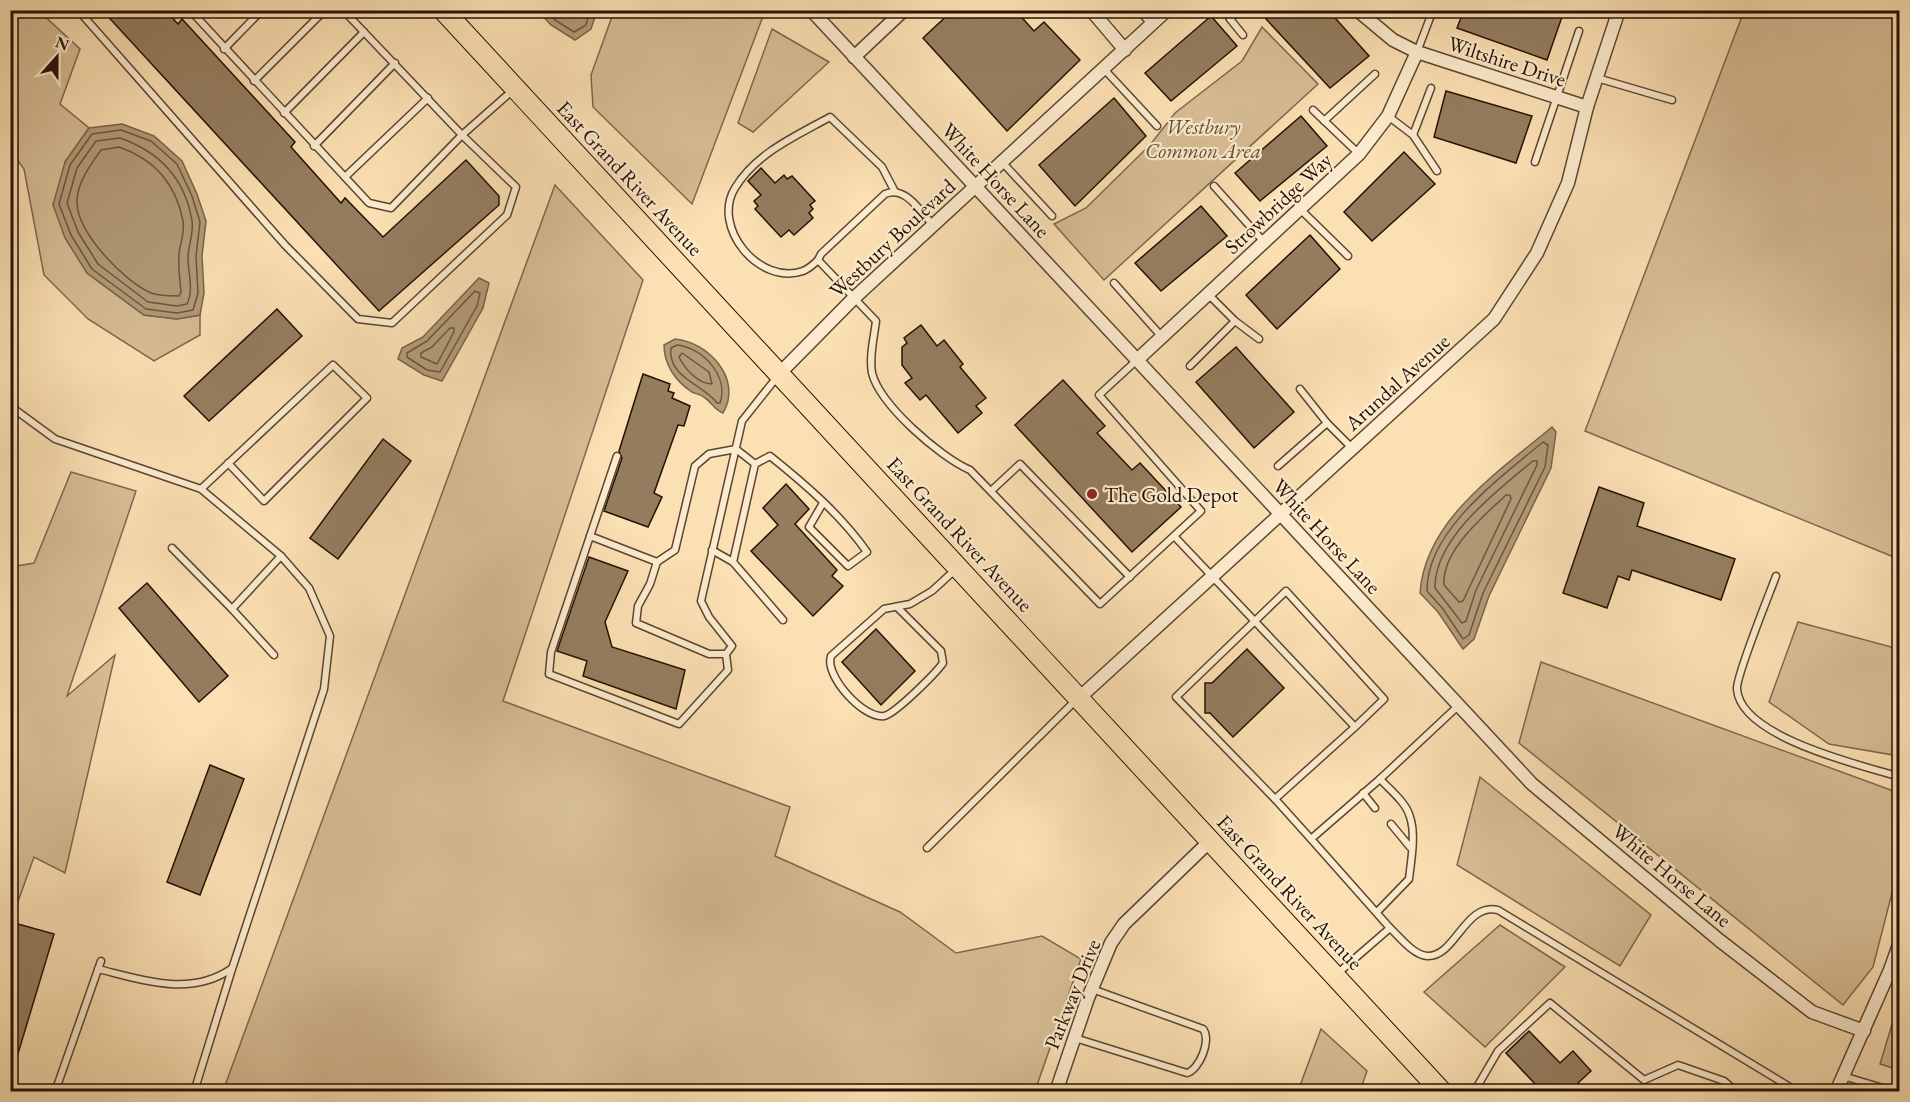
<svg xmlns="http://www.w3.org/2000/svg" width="1910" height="1102" viewBox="0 0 1910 1102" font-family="'EB Garamond',serif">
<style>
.green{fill:#d7bd95;stroke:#7e674c;stroke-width:1.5}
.water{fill:#b29a77;stroke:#7a6349;stroke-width:1.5}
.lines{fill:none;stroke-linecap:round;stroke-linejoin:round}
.shore{stroke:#6c563d;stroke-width:1.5}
.building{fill:#947d5f;stroke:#251103;stroke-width:1.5}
.service-casing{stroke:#5a452f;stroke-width:9}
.minor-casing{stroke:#5a452f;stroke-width:15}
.primary-casing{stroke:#251103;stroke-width:22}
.service{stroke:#fcebce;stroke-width:6}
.minor{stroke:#fcebce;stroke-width:12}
.primary{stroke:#fbe0b3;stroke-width:20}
.poi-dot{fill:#8f2418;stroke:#fcebce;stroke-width:2}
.labels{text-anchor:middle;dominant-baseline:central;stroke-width:4.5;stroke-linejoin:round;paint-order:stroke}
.street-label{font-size:21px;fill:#251103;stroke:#fcebce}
.park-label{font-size:21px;font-style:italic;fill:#634d36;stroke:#fcebce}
.poi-label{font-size:21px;fill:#251103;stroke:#fcebce;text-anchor:start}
</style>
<rect width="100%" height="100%" fill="#fbe0b3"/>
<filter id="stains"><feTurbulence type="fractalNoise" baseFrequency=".00333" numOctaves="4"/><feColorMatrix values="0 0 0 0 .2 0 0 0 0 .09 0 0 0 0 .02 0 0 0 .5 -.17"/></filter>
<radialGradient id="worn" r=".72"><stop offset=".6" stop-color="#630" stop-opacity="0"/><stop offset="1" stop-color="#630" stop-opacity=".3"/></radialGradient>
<g class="green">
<polygon points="11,11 39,11 80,49 60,104 89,128 65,162 87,273 144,315 177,319 200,315 200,335 154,361 88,319 44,275 24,169 11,151"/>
<polygon points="614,11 765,11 692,204 593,107 591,75"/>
<polygon points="1744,11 1899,11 1900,544 1896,558 1585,431"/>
<polygon points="1262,27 1318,84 1104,280 1054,224 1086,208 1150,145 1175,113 1242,61"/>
<polygon points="772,29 829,62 753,132 738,123"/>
<polygon points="555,185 643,280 503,701 790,807 775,856 900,912 956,953 1042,936 1081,959 1035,1091 223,1091"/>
<polygon points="71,472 136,491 67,696 115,655 65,873 34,857 11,921 11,567 34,563"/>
<polygon points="1798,622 1899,649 1899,756 1829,744 1769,702"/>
<polygon points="1541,662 1899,793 1899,866 1873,967 1843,1005 1519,743"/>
<polygon points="1480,777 1651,915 1620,966 1457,865"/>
<polygon points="1500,925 1565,967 1485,1047 1424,992"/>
<polygon points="1899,1001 1900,1070 1899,1070 1880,1064"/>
<polygon points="1321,1029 1367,1071 1360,1091 1298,1091"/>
</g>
<g class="water">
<polygon points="538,11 597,11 591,29 575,40 551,25"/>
<polygon points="122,124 154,136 182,161 197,194 206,221 202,256 204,293 200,315 177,319 144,315 87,273 65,238 53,205 65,162 89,128"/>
<polygon points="479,278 489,283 483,308 442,381 424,375 398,359 402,348 423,337"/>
<path d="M675,339C709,342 743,380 723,413C713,409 713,403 705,398C702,395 696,394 692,392C675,381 664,364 664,345Z"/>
<path d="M1552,427L1556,432L1551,468L1489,596L1474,639L1463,649L1438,612L1420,593C1425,519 1500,471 1552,427Z"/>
</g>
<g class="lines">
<g class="shore">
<polyline points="546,10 555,20 574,32 586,25 590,10"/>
<polygon points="121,130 151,141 177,164 192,196 200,222 196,256 198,293 193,310 177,313 146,309 92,269 71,235 59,204 70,165 92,134"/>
<path d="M120,138C160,152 185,178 192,221C194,233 188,246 188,258C188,272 194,291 187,304L177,306L148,302L98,264L78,232L67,203L77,168L96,141Z"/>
<path d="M119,147C154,159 176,184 183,221C185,232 180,244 179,254C178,267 180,280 181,292L179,296C171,296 159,296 151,293C125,282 78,234 77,203C76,184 91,164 101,150Z"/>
<polygon points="475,291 480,293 477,306 440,372 427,370 407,357 407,353 427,341"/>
<polygon points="450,328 454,328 454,332 437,364 421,357 421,353 432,347"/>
<path d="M677,345C704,348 729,377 720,403H717C704,385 667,377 671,348Z"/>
<path d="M682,353L709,372L712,384C698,384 685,369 679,357Z"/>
<path d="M1543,442L1548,445L1545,467L1483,593L1469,635L1463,639L1443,609L1427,591C1426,531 1501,477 1543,442Z"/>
<path d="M1533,461H1537V465L1476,590L1466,621L1462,623L1435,588C1434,538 1498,490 1533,461Z"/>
<path d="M1506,495H1510L1511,499L1463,601L1459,602L1444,585C1442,550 1483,517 1506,495Z"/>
</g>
</g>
<g class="building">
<polygon points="102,10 165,10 178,24 182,19 295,142 291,147 341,203 345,198 383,237 466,160 499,196 499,205 379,311"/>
<polygon points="953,10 1015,10 1034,31 1044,22 1080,60 1007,131 923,38"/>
<polygon points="1274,10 1328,10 1369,56 1330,88 1266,19"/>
<polygon points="1464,10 1555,10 1563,14 1547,60 1457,28"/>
<polygon points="1211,16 1237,46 1171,101 1145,73"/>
<polygon points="1446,91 1532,116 1516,163 1434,137"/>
<polygon points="1114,98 1146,136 1075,206 1039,165"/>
<polygon points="1301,116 1327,146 1260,201 1235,173"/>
<polygon points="1404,152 1435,184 1372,241 1344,212"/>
<polygon points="761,168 775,183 784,175 787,179 792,176 815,201 810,205 813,209 809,213 813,218 794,235 789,230 781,237 755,209 758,206 754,201 761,195 748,181"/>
<polygon points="1201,206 1227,236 1161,291 1135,263"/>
<polygon points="1310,235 1340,269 1277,329 1246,295"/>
<polygon points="277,309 302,336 209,421 184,396"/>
<polygon points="921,325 937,346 944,340 963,364 960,367 986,398 976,406 982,413 958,433 926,395 920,400 905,383 912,378 902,365 902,347 907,343 904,338"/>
<polygon points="1236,347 1294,412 1254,448 1196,382"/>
<polygon points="643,374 670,384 668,391 674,393 672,398 690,406 684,426 678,425 654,493 662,497 648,527 604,511 622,458 619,451"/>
<polygon points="1063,380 1105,426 1097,433 1132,470 1140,463 1181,507 1132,552 1015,425"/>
<polygon points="383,439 411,461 338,559 310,538"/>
<polygon points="786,484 809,509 795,524 837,570 832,576 843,586 813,616 751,551 778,525 763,508"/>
<polygon points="1599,487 1644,503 1637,526 1735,559 1721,600 1632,570 1629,580 1618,576 1607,608 1563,593"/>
<polygon points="589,557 628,571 605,622 612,647 685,670 676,709 583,676 587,661 557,651"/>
<polygon points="147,583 228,676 199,702 119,608"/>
<polygon points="876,629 915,671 881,705 842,662"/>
<polygon points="1247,649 1284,688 1233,737 1210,713 1205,713 1205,683 1212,683"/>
<polygon points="210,765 244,779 200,895 167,882"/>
<polygon points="18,924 54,934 14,1067 10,1067 10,950"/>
<polygon points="1529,1031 1560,1063 1573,1051 1591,1071 1578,1083 1586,1092 1530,1092 1536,1085 1506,1053"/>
</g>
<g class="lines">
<defs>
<g id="service">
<polyline points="78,10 285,245 358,319 392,323 507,215 516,187 462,135 391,208 369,203 190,10"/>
<polyline points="343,10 462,135 512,91"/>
<polyline points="1139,10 1151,24"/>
<polyline points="1227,10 1230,19 1243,35"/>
<polyline points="1230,19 1240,10"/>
<polyline points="224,49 262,10"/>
<polyline points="1417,52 1433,10"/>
<polyline points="1104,69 1157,126"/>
<polyline points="1597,78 1672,100"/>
<polyline points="254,81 325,10"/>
<polyline points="1313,110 1359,154"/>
<polyline points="284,113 364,32"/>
<polyline points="1388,116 1413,135 1431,88"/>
<polyline points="1324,121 1375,74"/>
<polyline points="1413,135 1437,171"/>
<polyline points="314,146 395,63"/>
<polyline points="1002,162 1052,216"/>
<polyline points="1535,162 1579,31"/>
<polyline points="345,177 428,98"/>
<polyline points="1214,186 1264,242"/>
<polyline points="1300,209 1348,256"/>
<path d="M933,225C920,211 905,185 885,194L821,254L818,260L876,321C874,338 869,356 872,373C880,405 940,457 970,470L1100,604L1201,511L1099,395L1137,360"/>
<path d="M818,260C814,264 808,269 803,271C759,286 711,227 735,188C756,153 796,136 830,117L882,167L894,190"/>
<polyline points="1114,283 1162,337"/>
<polyline points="1235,321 1259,339"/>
<polyline points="1190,366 1235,321 1208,294"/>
<polyline points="1300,389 1327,423"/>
<polyline points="10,406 55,439 201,489 281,556 309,588 330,636 324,689 232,969 194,1092"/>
<polyline points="617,456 551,652 549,674 679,724 728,670 726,654"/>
<path d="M755,464L770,456C805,484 841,515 867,552L848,566L809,527L823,503"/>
<polyline points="1278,466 1327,423 1352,448"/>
<polyline points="201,489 333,365 367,398 264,501 228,463"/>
<polyline points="991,491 1020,464 1130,577"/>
<polyline points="590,536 657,562"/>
<polyline points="1174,536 1355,727 1275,799 1176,697 1286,591 1384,699 1355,727"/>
<polyline points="172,548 232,609 281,556"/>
<polyline points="712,550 733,562 783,620"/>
<polyline points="733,562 755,464 736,449 709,454 695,466 675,550 657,562 650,584 638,606 636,623 709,654 726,654 732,646 709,617 701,601 742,421 777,377"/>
<path d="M1776,576C1769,595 1736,676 1737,689C1740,737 1860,765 1900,777"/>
<path d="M897,607L941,651L943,663C935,674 895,714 884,716C863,719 824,675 831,656L884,609L910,604L932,591L956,569"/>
<polyline points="232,609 274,655"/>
<polyline points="1380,779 1458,706"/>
<polyline points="1363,793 1375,808"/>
<polyline points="1275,799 1311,839"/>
<polyline points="1391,824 1410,847"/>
<polyline points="927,848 1077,699"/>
<path d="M1390,928C1399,936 1413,955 1427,956C1455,958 1465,902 1498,910L1798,1092"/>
<path d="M98,969C143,980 190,997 231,969"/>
<path d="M1338,973L1390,928L1311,839L1380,779C1390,790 1406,802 1410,817C1416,834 1411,861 1409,879L1377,912"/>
<path d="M1075,1038L1187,1073C1199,1070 1212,1040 1203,1029L1092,989"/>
<polyline points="1843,1076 1896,1092"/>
<polyline points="55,1092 101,961"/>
<polyline points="1474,1092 1498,1051 1550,1003 1644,1080 1678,1065 1724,1081 1737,1092"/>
</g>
<g id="minor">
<polyline points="811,10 1532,784 1719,940 1812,1012 1864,1031"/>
<polyline points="1091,10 1125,50"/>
<polyline points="1357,10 1393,40 1417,52 1587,107"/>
<polyline points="854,57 904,10"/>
<polyline points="1137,360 1359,154 1388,116 1417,52"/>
<polyline points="779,374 853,299 1167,10"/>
<polyline points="1078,699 1494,319 1537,253 1568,183 1587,107 1619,10"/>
<polyline points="1056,1092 1088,998 1111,943 1124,924 1210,841"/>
<polyline points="1836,1092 1890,970 1900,942"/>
</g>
<polyline id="primary" points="443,10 1442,1092"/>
</defs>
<use href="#service" class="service-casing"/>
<use href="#minor" class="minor-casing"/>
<use href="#primary" class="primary-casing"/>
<use href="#service" class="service"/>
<use href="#minor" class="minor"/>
<use href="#primary" class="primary"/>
</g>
<circle class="poi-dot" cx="1092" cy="494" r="6"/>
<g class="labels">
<g class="street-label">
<text transform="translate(1507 61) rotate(18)">Wiltshire Drive</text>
<text transform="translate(630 178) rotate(47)">East Grand River Avenue</text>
<text transform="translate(996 180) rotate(47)">White Horse Lane</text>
<text transform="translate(1278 203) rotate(-43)">Strowbridge Way</text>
<text transform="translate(892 238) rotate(-43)">Westbury Boulevard</text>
<text transform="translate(1397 382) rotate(-42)">Arundal Avenue</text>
<text transform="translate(960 534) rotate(47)">East Grand River Avenue</text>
<text transform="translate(1327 536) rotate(47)">White Horse Lane</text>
<text transform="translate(1672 875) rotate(40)">White Horse Lane</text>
<text transform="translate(1290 892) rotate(47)">East Grand River Avenue</text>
<text transform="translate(1072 994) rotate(-68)">Parkway Drive</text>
</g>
<g class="park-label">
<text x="1203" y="126">Westbury<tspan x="1203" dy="24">Common Area</tspan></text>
</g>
<g class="poi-label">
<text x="1104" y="494">The Gold Depot</text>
</g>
</g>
<rect width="1910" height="1102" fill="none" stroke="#fbe0b3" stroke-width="36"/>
<rect x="12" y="12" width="1886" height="1078" fill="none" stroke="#251103" stroke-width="3"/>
<rect x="18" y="18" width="1874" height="1066" fill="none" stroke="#251103" stroke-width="1.5"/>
<g transform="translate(57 57) rotate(21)" stroke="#fcebce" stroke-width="4.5" paint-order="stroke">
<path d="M0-4.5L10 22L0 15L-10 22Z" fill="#251103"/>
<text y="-9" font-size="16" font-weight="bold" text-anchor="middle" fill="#251103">N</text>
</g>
<rect width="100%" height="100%" filter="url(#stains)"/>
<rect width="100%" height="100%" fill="url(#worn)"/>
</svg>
